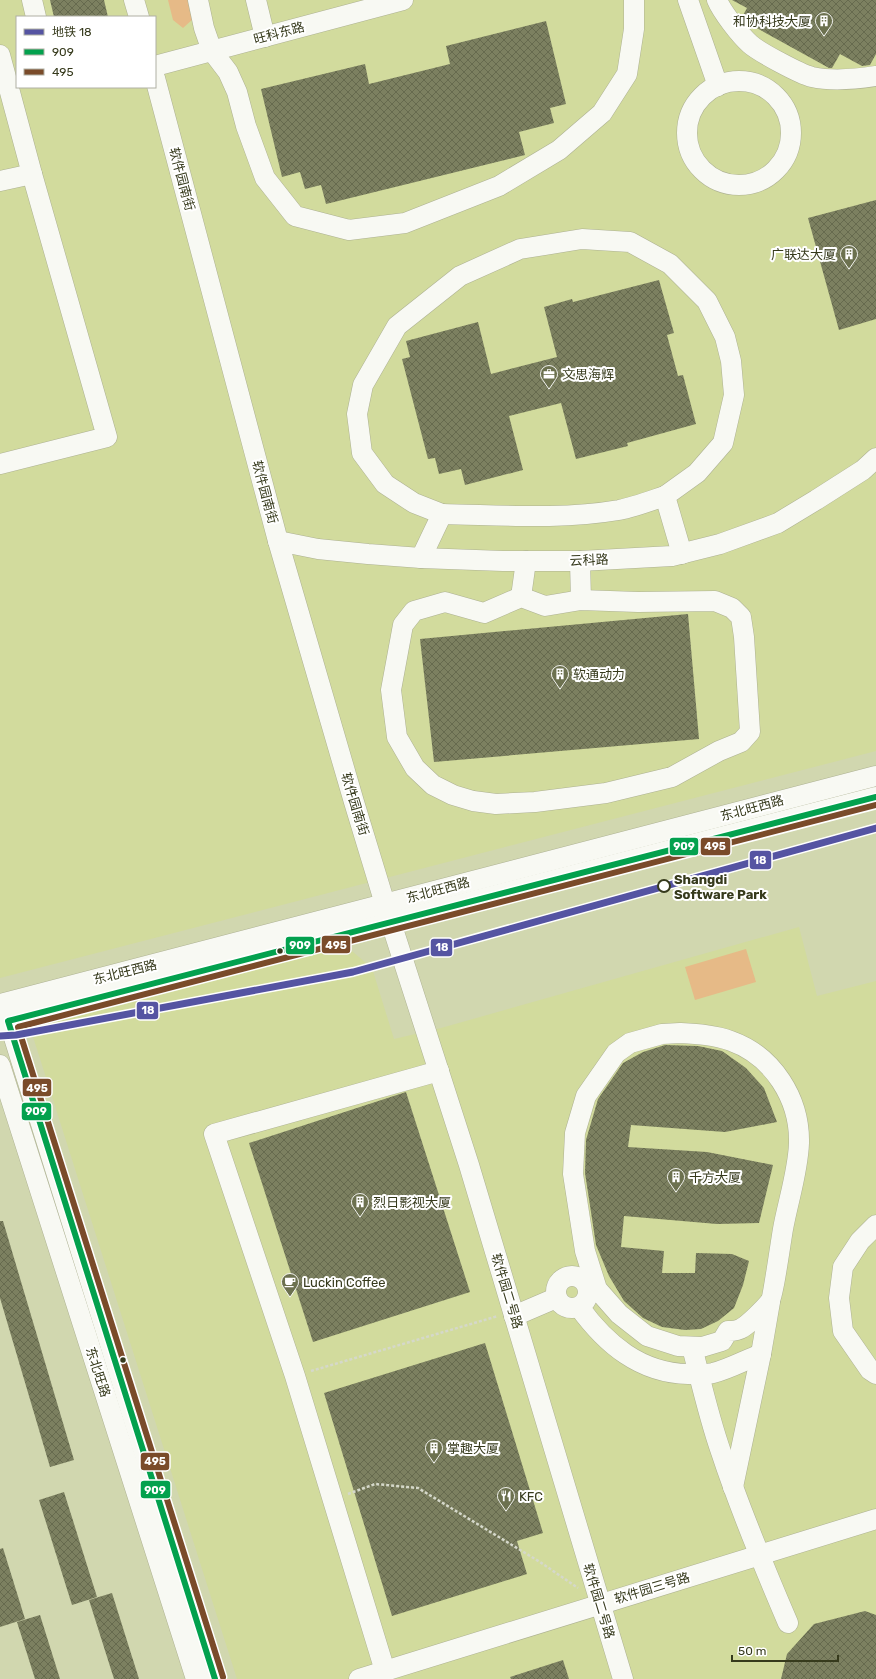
<svg xmlns="http://www.w3.org/2000/svg" width="876" height="1679" viewBox="0 0 876 1679" font-family="Rubik,'Noto Sans SC',sans-serif">
<style>
.built{fill:#d2db9d;fill-rule:evenodd}
.green{fill:#e6ba87}
.building{fill:url(#building-cross-hatch)}
.lines{fill:none;stroke-linecap:round;stroke-linejoin:round}
.minor-casing{stroke:#adb192;stroke-width:21}
.path{stroke:#d5d8ca;stroke-width:2.5;stroke-dasharray:3 2;stroke-linecap:butt}
.minor{stroke:#f8f9f3;stroke-width:20}
.bus-1-casing{stroke:#fff;stroke-width:9}
.bus-2-casing{stroke:#fff;stroke-width:9}
.bus-1{stroke:#03a14e;stroke-width:6}
.bus-2{stroke:#7a4b2a;stroke-width:6}
.metro-1-casing{stroke:#fff;stroke-width:10}
.metro-1{stroke:#5554a2;stroke-width:7}
.stop-dot{fill:#fff;stroke:#363a1c;stroke-width:2}
.bus-dot{fill:#363a1c;stroke:#fff;stroke-width:1.5}
.labels{text-anchor:middle;dominant-baseline:central;stroke-width:4;stroke-linejoin:round;paint-order:stroke}
.poi-label{font-size:13px;fill:#363a1c;stroke:#fff;text-anchor:start}
.street-label{font-size:13px;fill:#363a1c;stroke:#fff}
.stop-label{font-size:13px;font-weight:bold;fill:#363a1c;stroke:#fff;text-anchor:start}
.line-badge{stroke:#fff;stroke-width:1.5}
.badge-label{font-size:11px;text-anchor:middle;font-weight:bold;fill:#fff}
</style>
<defs>
<pattern id="building-cross-hatch" width="8" height="8" patternUnits="userSpaceOnUse"><rect width="8" height="8" fill="#7c8060"/><path d="M0 0l8 8M0 8l8-8" fill="none" stroke="#666a4e"/></pattern>
</defs>
<rect width="100%" height="100%" fill="#d1d7af"/>
<g class="built">
<path d="M0,0H876V751L0,978ZM17,17H155V87H17Z"/>
<polygon points="799,927 817,996 876,981 876,1679 237,1679 28,1021 340,941 372,968 394,1039 441,1028"/>
</g>
<g class="green">
<polygon points="168,0 190,0 193,19 183,28 173,20"/>
<polygon points="746,949 756,982 695,1000 685,967"/>
</g>
<g class="building">
<polygon points="50,0 104,0 108,17 54,17"/>
<polygon points="732,0 876,0 876,54 870,65 862,66 840,54 832,68 829,68 744,21 742,17 747,8"/>
<polygon points="546,21 566,104 550,108 554,123 519,132 525,155 326,204 321,185 305,189 300,172 282,177 261,89 365,64 369,84 450,64 446,46"/>
<polygon points="876,200 876,319 839,330 808,218"/>
<polygon points="659,280 674,333 667,335 678,376 683,375 696,424 627,443 628,446 576,459 561,403 509,416 523,470 465,485 461,469 439,474 435,458 428,459 402,359 410,357 406,341 478,322 491,374 557,357 544,307 572,299 573,302"/>
<polygon points="688,614 699,739 434,762 420,639"/>
<polygon points="665,1045 698,1046 722,1051 746,1068 764,1088 777,1122 725,1132 631,1125 628,1147 707,1152 773,1165 759,1223 717,1224 624,1216 621,1247 664,1251 662,1273 695,1273 696,1253 732,1254 749,1261 743,1285 734,1308 718,1321 701,1329 685,1330 662,1327 643,1318 624,1301 609,1276 596,1245 585,1173 586,1140 598,1099 623,1063 643,1052"/>
<polygon points="406,1092 470,1292 313,1342 249,1143"/>
<polygon points="0,1221 3,1221 74,1460 50,1467 0,1298"/>
<polygon points="485,1343 543,1533 517,1541 527,1574 392,1616 324,1393"/>
<polygon points="64,1492 97,1597 72,1605 39,1500"/>
<polygon points="3,1548 25,1619 0,1627 0,1549"/>
<polygon points="112,1593 139,1679 114,1679 89,1600"/>
<polygon points="865,1611 876,1615 876,1679 781,1679 787,1654 814,1624"/>
<polygon points="40,1615 60,1679 35,1679 17,1622"/>
<polygon points="563,1660 569,1679 511,1679 510,1677"/>
</g>
<g class="lines">
<defs>
<g id="minor">
<polyline points="32,0 36,17"/>
<polyline points="134,0 139,17"/>
<polyline points="198,0 204,28 212,51 228,72 237,92 246,126 265,178 295,216 349,230 405,223 499,186 559,150 602,113 627,74 634,29 634,0"/>
<polyline points="256,0 265,37"/>
<polyline points="688,0 718,86"/>
<path d="M717,0C722,12 740,35 750,44C759,52 800,74 812,77C830,81 857,79 876,76"/>
<polyline points="0,55 32,174 107,437 0,464"/>
<polyline points="155,66 403,0"/>
<polyline points="155,78 278,541 354,802 385,904 469,1165 623,1679"/>
<circle cx="739" cy="133" r="52"/>
<polyline points="0,181 32,174"/>
<path d="M442,514C501,515 560,520 619,510C634,507 650,501 665,496"/>
<polyline points="278,541 318,549 368,554 421,558 503,561 580,561 672,556 720,544 778,523 816,500 863,470 876,458"/>
<polyline points="421,558 442,514 414,503 385,484 362,453 357,414 363,385 397,326 460,276 520,249 582,239 630,242 670,264 707,301 725,337 731,361 734,395 723,443 697,473 665,496 682,554"/>
<polyline points="580,561 581,600"/>
<polygon points="521,597 545,606 581,600 638,602 715,601 732,608 741,617 744,637 750,732 741,742 719,751 672,777 606,793 535,802 496,804 473,801 453,795 433,785 415,768 397,737 391,690 403,625 414,611 445,602 484,613"/>
<polyline points="521,597 526,561"/>
<polyline points="0,1004 876,776"/>
<polyline points="5,1009 215,1679"/>
<polyline points="0,1023 876,797"/>
<path d="M680,1033C697,1034 715,1035 731,1041C773,1056 800,1099 799,1143C798,1172 788,1201 783,1229C781,1240 773,1299 769,1303C764,1309 749,1324 742,1328C739,1330 732,1331 728,1331L722,1341L702,1347L678,1346L647,1336L619,1314L597,1289L585,1251L573,1174L575,1133L586,1096L616,1053L630,1043L662,1034Z"/>
<polyline points="0,1065 196,1679"/>
<polyline points="876,1225 860,1241 843,1267 839,1298 843,1331 870,1370 876,1374"/>
<circle cx="572" cy="1292" r="16"/>
<path d="M579,1307C606,1344 640,1373 688,1374C697,1374 704,1375 713,1373C729,1369 745,1360 761,1354"/>
<polyline points="514,1316 556,1298"/>
<path d="M692,1347C701,1382 709,1418 721,1452C740,1510 764,1567 788,1623"/>
<polyline points="733,1487 761,1354 770,1302"/>
<polyline points="385,1671 295,1376 214,1134 439,1071"/>
<polyline points="359,1679 876,1519"/>
</g>
</defs>
<use href="#minor" class="minor-casing"/>
<g class="path">
<polyline points="311,1371 498,1316"/>
<polyline points="348,1494 375,1484 418,1488 540,1562 578,1588"/>
</g>
<use href="#minor" class="minor"/>
<defs>
<polyline id="bus-1" points="215,1679 8,1021 876,797"/>
<polyline id="bus-2" points="223,1677 18,1027 876,805"/>
</defs>
<use href="#bus-1" class="bus-1-casing"/>
<use href="#bus-2" class="bus-2-casing"/>
<use href="#bus-1" class="bus-1"/>
<use href="#bus-2" class="bus-2"/>
<defs>
<polyline id="metro-1" points="0,1036 16,1035 353,972 876,828"/>
</defs>
<use href="#metro-1" class="metro-1-casing"/>
<use href="#metro-1" class="metro-1"/>
</g>
<defs>
<symbol id="building-pin" viewBox="-11 -11 22 30"><path d="M0 17L-7.5 6A9.5 9.5 0 1 1 7.5 6Z" fill="#6c714f" stroke="#fff"/><path d="M-4-6H4V6H1V3H-1V6H-4ZM-2.5-4.3h1.7v1.8h-1.7ZM.8-4.3h1.7v1.8H.8ZM-2.5-1h1.7V.8h-1.7ZM.8-1h1.7V.8H.8Z" fill="#fff"/></symbol>
<symbol id="office-pin" viewBox="-11 -11 22 30"><path d="M0 17L-7.5 6A9.5 9.5 0 1 1 7.5 6Z" fill="#6c714f" stroke="#fff"/><path d="M-6-3h4V-5.5h4V-3h4V5H-6ZM-1-4.5V-3h2v-1.5ZM-6 0V1H6V0Z" fill="#fff"/></symbol>
<symbol id="cafe-pin" viewBox="-11 -11 22 30"><path d="M0 17L-7.5 6A9.5 9.5 0 1 1 7.5 6Z" fill="#6c714f" stroke="#fff"/><path d="M-5.5-4.5H6V0H3Q3 3.5 0 3.5H-2.5Q-5.5 3.5-5.5 0ZM3-3.2v2h1.7v-2ZM-6 4.5H4V6H-6Z" fill="#fff"/></symbol>
<symbol id="restaurant-pin" viewBox="-11 -11 22 30"><path d="M0 17L-7.5 6A9.5 9.5 0 1 1 7.5 6Z" fill="#6c714f" stroke="#fff"/><path d="M-5-6h1v4h1v-4h1v4h1v-4h1v5L-1.5 .5V6h-2V.5L-5-1ZM5-6V6H3V1.5H1.5Q1.5-4 5-6Z" fill="#fff"/></symbol>
</defs>
<g fill-rule="evenodd">
<use href="#building-pin" x="814" y="11" width="20" height="27"/>
<use href="#building-pin" x="839" y="244" width="20" height="27"/>
<use href="#office-pin" x="539" y="364" width="20" height="27"/>
<use href="#building-pin" x="550" y="664" width="20" height="27"/>
<use href="#building-pin" x="666" y="1167" width="20" height="27"/>
<use href="#building-pin" x="350" y="1192" width="20" height="27"/>
<use href="#cafe-pin" x="280" y="1272" width="20" height="27"/>
<use href="#building-pin" x="424" y="1438" width="20" height="27"/>
<use href="#restaurant-pin" x="496" y="1486" width="20" height="27"/>
</g>
<circle class="stop-dot" cx="664" cy="886" r="6"/>
<g class="bus-dot">
<circle cx="280" cy="951" r="3.5"/>
<circle cx="123" cy="1360" r="3.5"/>
</g>
<g class="labels">
<g class="poi-label">
<text x="811" y="21" text-anchor="end">和协科技大厦</text>
<text x="836" y="254" text-anchor="end">广联达大厦</text>
<text x="562" y="374">文思海辉</text>
<text x="573" y="674">软通动力</text>
<text x="689" y="1177">千方大厦</text>
<text x="373" y="1202">烈日影视大厦</text>
<text x="303" y="1282">Luckin Coffee</text>
<text x="447" y="1448">掌趣大厦</text>
<text x="519" y="1496">KFC</text>
</g>
<g class="street-label">
<text transform="translate(279 33) rotate(-15)">旺科东路</text>
<text transform="translate(182 179) rotate(75)">软件园南街</text>
<text transform="translate(265 492) rotate(75)">软件园南街</text>
<text transform="translate(589 560) rotate(-2)">云科路</text>
<text transform="translate(355 804) rotate(73)">软件园南街</text>
<text transform="translate(752 808) rotate(-15)">东北旺西路</text>
<text transform="translate(438 890) rotate(-15)">东北旺西路</text>
<text transform="translate(125 972) rotate(-14)">东北旺西路</text>
<text transform="translate(507 1291) rotate(73)">软件园二号路</text>
<text transform="translate(98 1372) rotate(72)">东北旺路</text>
<text transform="translate(652 1588) rotate(-17)">软件园三号路</text>
<text transform="translate(599 1601) rotate(73)">软件园二号路</text>
</g>
<g class="stop-label">
<text x="674" y="879">Shangdi<tspan x="674" dy="15">Software Park</tspan></text>
</g>
</g>
<g class="line-badge">
<rect x="669" y="837" width="30" height="19" rx="4" fill="#03a14e"/>
<rect x="700" y="837" width="31" height="19" rx="4" fill="#7a4b2a"/>
<rect x="749" y="850" width="23" height="20" rx="4" fill="#5554a2"/>
<rect x="321" y="935" width="30" height="19" rx="4" fill="#7a4b2a"/>
<rect x="285" y="936" width="30" height="19" rx="4" fill="#03a14e"/>
<rect x="430" y="938" width="23" height="19" rx="4" fill="#5554a2"/>
<rect x="136" y="1001" width="23" height="19" rx="4" fill="#5554a2"/>
<rect x="22" y="1078" width="30" height="19" rx="4" fill="#7a4b2a"/>
<rect x="21" y="1102" width="31" height="19" rx="4" fill="#03a14e"/>
<rect x="140" y="1452" width="30" height="19" rx="4" fill="#7a4b2a"/>
<rect x="140" y="1480" width="31" height="19" rx="4" fill="#03a14e"/>
</g>
<g class="badge-label">
<text x="684" y="850">909</text>
<text x="715" y="850">495</text>
<text x="760" y="864">18</text>
<text x="336" y="949">495</text>
<text x="300" y="949">909</text>
<text x="442" y="951">18</text>
<text x="148" y="1014">18</text>
<text x="37" y="1092">495</text>
<text x="36" y="1115">909</text>
<text x="155" y="1465">495</text>
<text x="155" y="1494">909</text>
</g>
<rect x="16" y="16" width="140" height="72" fill="#ffffff" stroke="#afb0a4"/>
<rect x="24" y="29" width="20" height="6" fill="#5554a2" stroke="#afb0a4"/>
<text x="52" y="36" font-size="12" fill="#363a1c">地铁 18</text>
<rect x="24" y="49" width="20" height="6" fill="#03a14e" stroke="#afb0a4"/>
<text x="52" y="56" font-size="12" fill="#363a1c">909</text>
<rect x="24" y="69" width="20" height="6" fill="#7a4b2a" stroke="#afb0a4"/>
<text x="52" y="76" font-size="12" fill="#363a1c">495</text>
<path d="M732 1655v6h106v-6" fill="none" stroke="#363a1c" stroke-width="2"/>
<text x="738" y="1655" font-size="12" fill="#363a1c" stroke="#ffffff" stroke-width="3" paint-order="stroke">50 m</text>
</svg>
